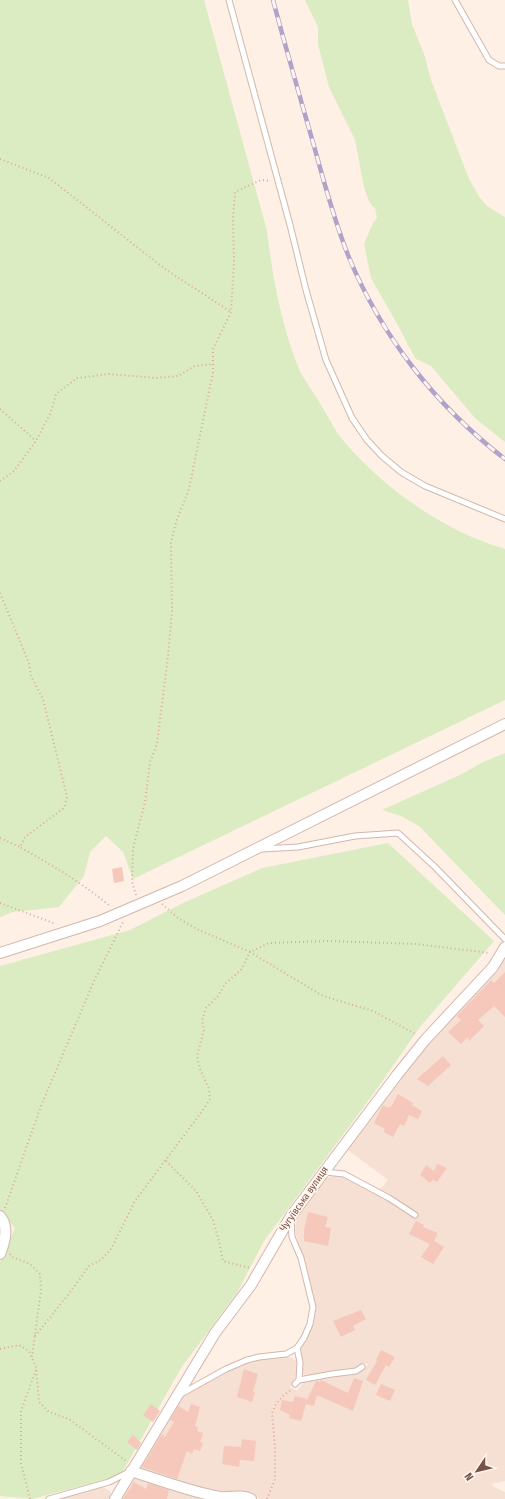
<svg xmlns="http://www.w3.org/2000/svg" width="505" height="1499" viewBox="0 0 505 1499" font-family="'Fira Sans Condensed',sans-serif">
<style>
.residential{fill:#f6e0d3}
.green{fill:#dbecc2}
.building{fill:#f5c8bb}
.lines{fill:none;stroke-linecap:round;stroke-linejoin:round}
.service-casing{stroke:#d2b7ad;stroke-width:7}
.minor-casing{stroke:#d2b7ad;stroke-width:12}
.path{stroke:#daaa9e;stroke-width:2;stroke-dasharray:1 3;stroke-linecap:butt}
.service{stroke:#fff;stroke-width:5}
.minor{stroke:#fff;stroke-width:10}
.rail-casing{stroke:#b0a2c8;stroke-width:4.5}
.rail{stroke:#fff5ed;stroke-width:3;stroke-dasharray:9;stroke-linecap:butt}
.labels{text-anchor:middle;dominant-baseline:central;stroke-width:3.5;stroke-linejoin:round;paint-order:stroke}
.street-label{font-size:10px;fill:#785148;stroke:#fff5ed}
</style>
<rect width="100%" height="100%" fill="#fef0e5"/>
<g class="residential">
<polygon points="505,959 505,1481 492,1484 494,1487 505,1492 505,1499 260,1499 254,1495 244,1491 221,1495 149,1473 137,1467 177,1398 226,1371 246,1362 286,1355 296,1361 297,1373 290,1387 297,1391 305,1380 356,1373 368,1365 366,1363 355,1370 306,1376 301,1372 301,1346 313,1325 315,1306 303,1257 296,1235 295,1215 317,1183 331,1176 344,1177 386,1199 417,1218 417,1215 380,1190 388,1180 344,1147 399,1077"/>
<polygon points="133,1473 246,1499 115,1499"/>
<polygon points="101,1486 110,1491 111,1499 54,1499"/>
</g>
<g class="green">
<path d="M0,0H204L267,231C272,275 282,328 299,369C304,380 312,390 318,400C325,411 331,423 338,434C378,485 443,531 505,549V700L133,879L123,852L106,836L90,852L84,876L59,907L13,912L0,917Z"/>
<polygon points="305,0 408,0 412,24 425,57 431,80 469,179 480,198 487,206 505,217 505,442 475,418 431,366 416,359 408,345 400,329 371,278 364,244 373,223 377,218 375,208 372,206 368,199 364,187 355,140 329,87 318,44 318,27"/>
<polygon points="505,753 505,915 419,826 401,816 382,810 462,774 481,763"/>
<polygon points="388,843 494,941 420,1027 374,1093 264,1241 237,1293 181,1368 122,1473 108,1479 32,1499 0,1496 0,1262 15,1228 0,1210 0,966 130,930 183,903 262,868"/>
</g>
<g class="building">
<polygon points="122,867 124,881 114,883 112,869"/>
<polygon points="505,972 505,1017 494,1006 478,1020 484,1026 469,1041 468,1037 461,1044 448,1032 461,1020 457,1016 491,980 494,983"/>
<polygon points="443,1056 451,1065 428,1086 417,1079"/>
<polygon points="398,1094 413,1103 412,1105 422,1111 418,1119 409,1115 404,1126 400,1124 393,1137 384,1132 385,1129 374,1123 383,1105 388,1108 389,1106 391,1107"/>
<polygon points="437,1164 447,1168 437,1182 433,1180 430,1183 420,1175 426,1165 434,1171"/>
<polygon points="308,1212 328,1217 325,1227 331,1228 328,1246 304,1241 304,1230"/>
<polygon points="416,1221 424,1225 423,1227 438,1233 434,1241 444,1247 433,1264 421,1257 430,1244 409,1234"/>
<polygon points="361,1310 366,1319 353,1326 355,1330 341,1337 333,1321"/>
<polygon points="381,1350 395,1357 389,1367 386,1365 375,1385 366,1380 377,1361 376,1360"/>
<polygon points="244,1369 258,1374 253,1392 255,1392 252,1402 237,1397"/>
<polygon points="354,1378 363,1381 353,1411 317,1395 314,1406 306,1404 301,1421 289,1418 290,1415 280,1410 282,1400 293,1402 295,1396 307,1399 306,1402 316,1381 320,1382 321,1380 348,1393"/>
<polygon points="381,1384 395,1390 390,1401 376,1395"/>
<polygon points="151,1404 160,1411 153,1422 143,1415"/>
<polygon points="191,1404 200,1407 195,1426 198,1427 197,1431 203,1433 200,1442 203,1443 200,1451 194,1449 192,1454 187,1451 177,1479 142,1467 162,1434 165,1437 174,1422 170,1420 178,1406 188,1412"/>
<polygon points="133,1435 141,1443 137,1450 127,1442"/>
<polygon points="242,1439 256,1441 254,1461 240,1460 239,1467 222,1464 224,1446 241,1447"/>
<polygon points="134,1482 146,1489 148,1483 169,1490 167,1499 123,1499"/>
</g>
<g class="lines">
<defs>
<g id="service">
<polyline points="229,0 290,225 306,290 326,360 352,418 367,440 382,456 401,472 425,486 505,519"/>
<polyline points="455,0 489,60 499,66 505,66"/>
<polyline points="262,849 298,847 355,836 398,833 435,867 505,939"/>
<polyline points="325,1172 344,1174 389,1198 415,1215"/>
<polyline points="297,1348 300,1362 299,1380"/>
<polyline points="295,1384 299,1380 332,1374 356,1371 362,1367"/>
<polyline points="181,1394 226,1369 247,1360 259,1357 286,1354 297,1348 304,1338 310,1324 313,1307 301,1258 292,1237 291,1219"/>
<polyline points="49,1499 109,1482 129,1472"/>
</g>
<g id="minor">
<polyline points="0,953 100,921 182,886 505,724"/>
<path d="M0,1216C9,1226 5,1242 0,1254"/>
<path d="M131,1471C160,1480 191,1492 220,1497C231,1498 241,1494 251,1499"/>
<polyline points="115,1499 215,1333 251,1285 291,1216 397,1075 425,1040 493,967 505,947"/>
</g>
</defs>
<use href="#service" class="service-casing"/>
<use href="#minor" class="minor-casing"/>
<g class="path">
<polyline points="0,159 49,178 165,269 231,312"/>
<polyline points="0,409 36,441"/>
<polyline points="0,481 14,471 36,441 51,412 56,394 77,378 109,374 156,378 178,376 195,366 213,364"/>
<path d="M0,593L29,663L31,676L43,699L67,797L64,808L25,837L20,847C52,865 82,883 110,906"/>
<polyline points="0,838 20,847"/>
<polyline points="136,895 132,882 133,849 145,802 150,762 157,744 168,656 172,611 171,543 176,522 189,489 213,372 213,349 231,312 234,263 233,218 235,192 261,180 271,181"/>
<polyline points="0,903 56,924"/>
<polyline points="162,904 178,918 199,930 250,952 269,943 328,941 416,944 490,953"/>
<polyline points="166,1161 196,1191 213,1220 219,1241 223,1261 250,1268"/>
<polyline points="5,1208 41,1106 94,981 123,922"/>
<polyline points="10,1254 12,1257 30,1264 40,1274 41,1290 32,1357"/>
<polyline points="35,1336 68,1295 89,1266 101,1260 111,1249 135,1201 203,1110 210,1099 209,1089 200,1069 197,1056 204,1030 202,1021 206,1008 218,996 225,984 241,970 250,952 323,996 373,1011 417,1035"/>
<polyline points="0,1349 19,1345 29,1351 36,1367 39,1402 49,1412 69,1419 126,1461"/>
<polyline points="30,1499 21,1463 21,1411 36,1370"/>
<polyline points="267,1499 275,1479 275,1447 272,1413 276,1404 284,1395 291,1390"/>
</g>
<use href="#service" class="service"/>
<use href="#minor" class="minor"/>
<defs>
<path id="rail" d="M273,0C286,49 300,97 314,146C324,182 334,220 348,255C381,336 436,406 505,459"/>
</defs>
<use href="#rail" class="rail-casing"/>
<use href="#rail" class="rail"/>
</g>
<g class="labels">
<g class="street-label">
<text transform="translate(304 1199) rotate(-55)">Чугуївська вулиця</text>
</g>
</g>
<g transform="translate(477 1471) rotate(235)" stroke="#fff5ed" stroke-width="3" paint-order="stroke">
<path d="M0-3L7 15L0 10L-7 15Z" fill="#785148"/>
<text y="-6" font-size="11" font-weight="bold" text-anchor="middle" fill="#785148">N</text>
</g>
</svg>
